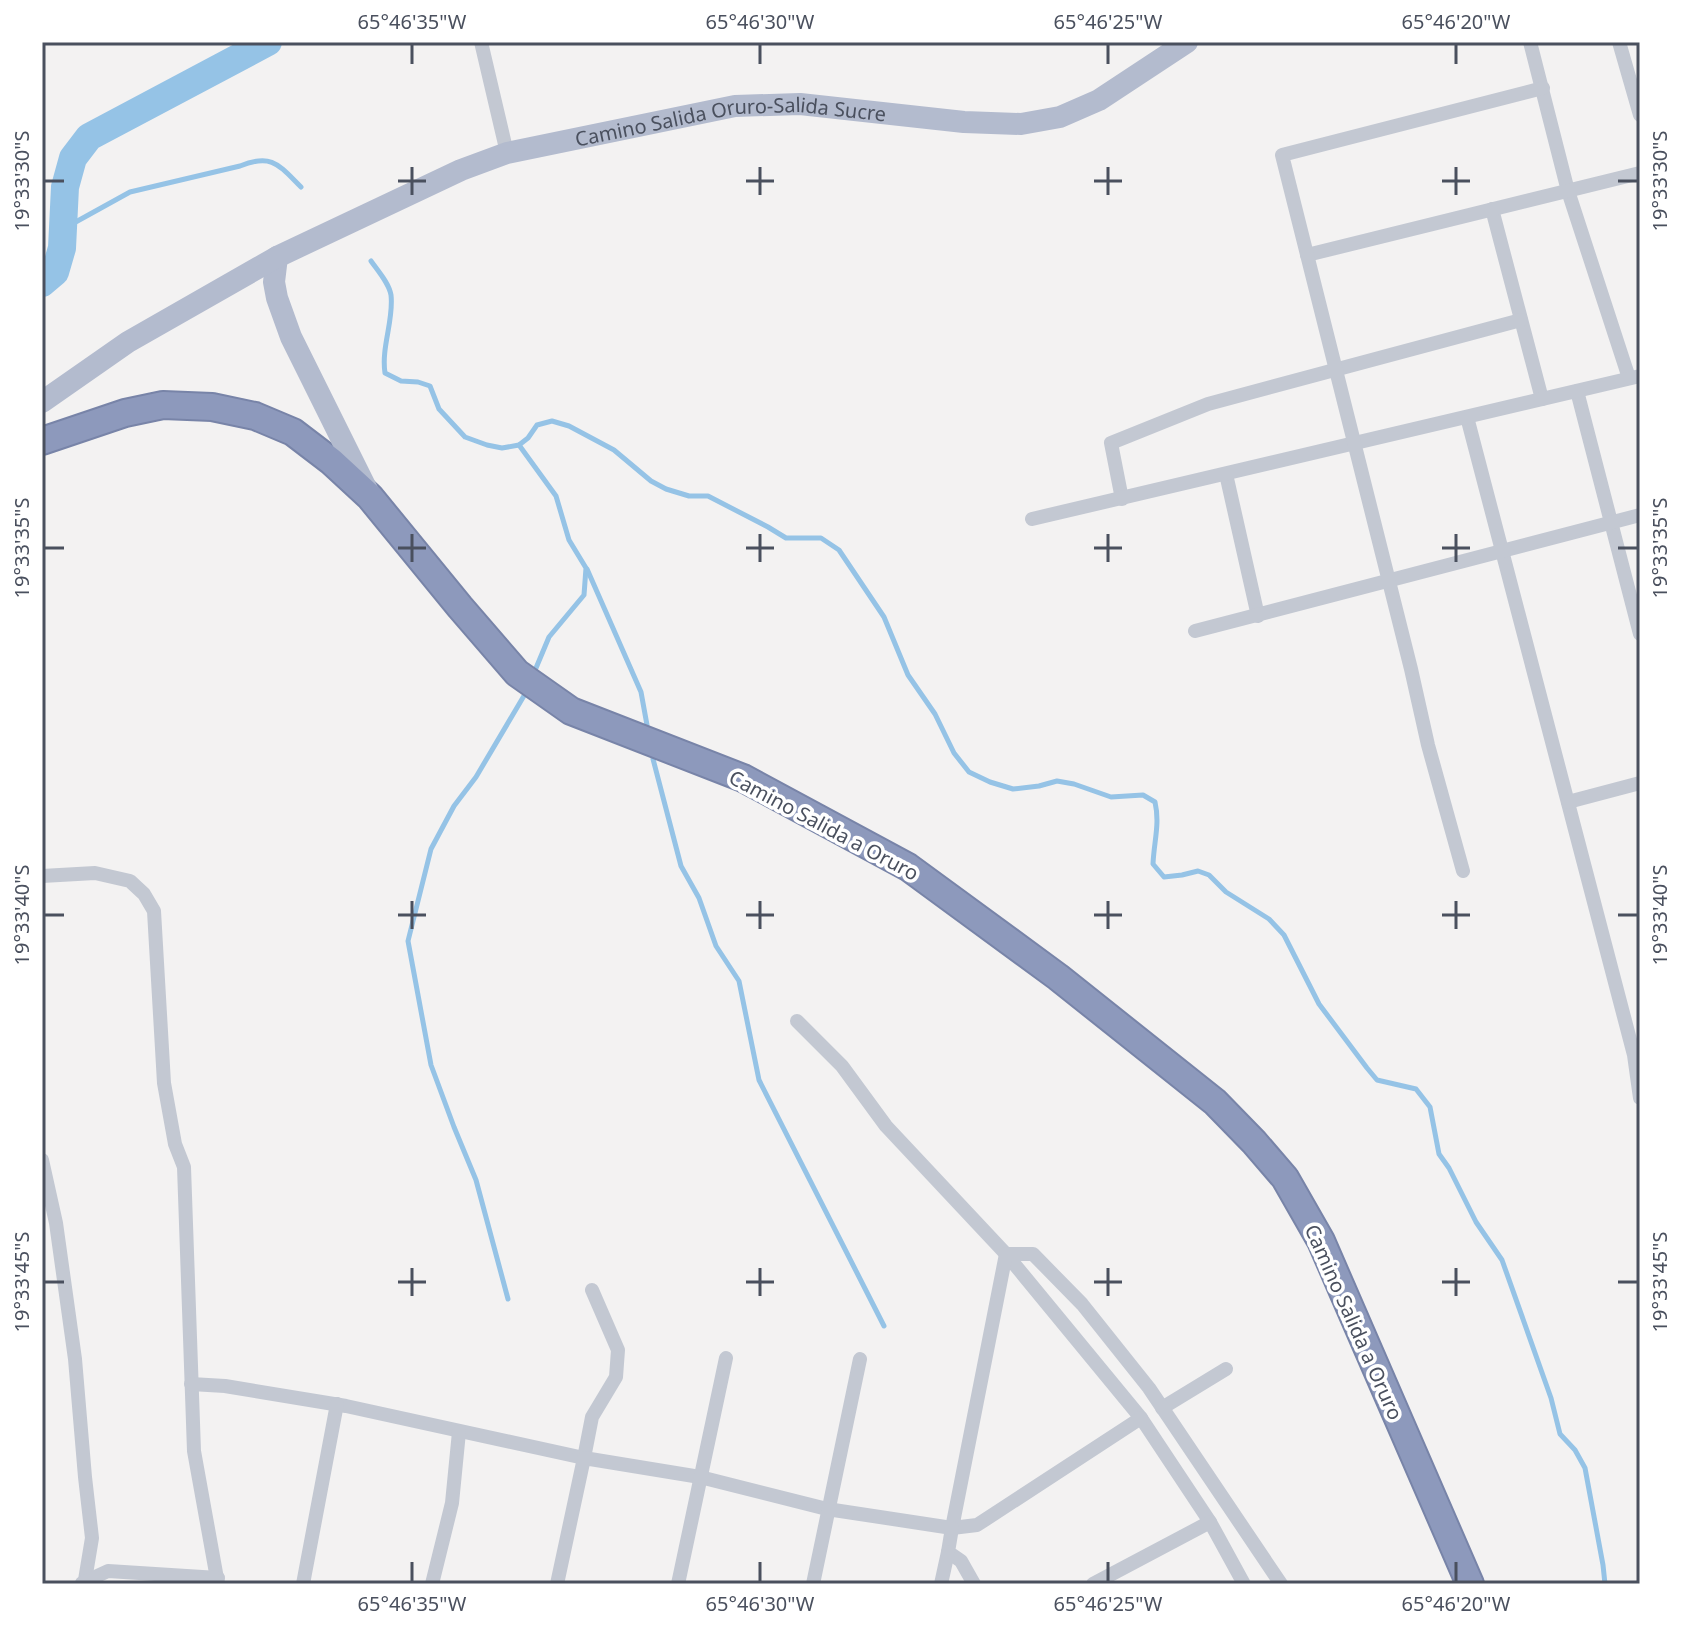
<svg xmlns="http://www.w3.org/2000/svg" width="1682" height="1626" viewBox="0 0 1682 1626" font-family="'Noto Sans',sans-serif">
<style>
.lines{fill:none;stroke-linecap:round;stroke-linejoin:round}
.stream{stroke:#95c3e6;stroke-width:5}
.river{stroke:#95c3e6;stroke-width:28}
.highway-casing{stroke:#7884a8;stroke-width:30}
.street{stroke:#c3c8d2;stroke-width:14}
.primary{stroke:#b3bbce;stroke-width:22}
.highway{stroke:#8d99bc;stroke-width:26}
.ticks{fill:none;stroke:#4a505e;stroke-width:3}
.labels{text-anchor:middle;dominant-baseline:central;stroke-width:7;stroke-linejoin:round;paint-order:stroke}
.street-label{font-size:20px;fill:#4a505e;stroke:#fff}
.neatline{fill:none;stroke:#4a505e;stroke-width:3}
.ticks-label{font-size:20px;text-anchor:middle;fill:#4a505e}
</style>
<rect width="100%" height="100%" fill="#f3f2f2"/>
<g class="lines">
<g class="stream">
<path d="M63,229L130,192L240,166C272,153 279,165 301,187"/>
<path d="M371,261C378,271 389,283 391,295C394,320 381,347 385,373L401,381L418,382L430,386L439,409L465,437L487,445L502,448L519,445L528,438L537,425L552,421L569,426L614,450L651,481L666,489L689,496H708L768,527L786,538H821L839,550L884,617L908,675L935,714L954,753L969,772L990,782L1013,789L1039,786L1057,781L1074,784L1111,797L1143,795L1155,802C1160,824 1154,841 1153,864L1164,877L1182,875L1198,871L1209,875L1226,892L1269,919L1284,935L1319,1004L1367,1068L1377,1080L1416,1089L1430,1107L1439,1154L1449,1168L1476,1222L1502,1260L1551,1398L1560,1434L1575,1450L1585,1468L1603,1565L1605,1584"/>
<polyline points="519,445 556,496 569,540 586,568 584,595 549,637 536,668"/>
<polyline points="587,569 641,692 647,725"/>
<polyline points="653,759 681,866 699,898 716,946 739,981 759,1080 884,1326"/>
<polyline points="508,1299 476,1180 454,1127 431,1065 408,941 431,849 454,806 476,777 528,689"/>
</g>
<polyline class="river" points="42,283 55,272 62,248 65,187 73,158 89,137 268,42"/>
<defs>
<polyline id="highway" points="42,441 125,413 163,405 212,407 255,416 293,432 331,461 370,497 460,607 517,673 571,711 743,778 908,867 1058,977 1215,1102 1254,1142 1285,1178 1321,1241 1470,1584"/>
</defs>
<use href="#highway" class="highway-casing"/>
<g class="street">
<polyline points="481,42 507,153"/>
<polyline points="1530,42 1568,191 1629,378"/>
<polyline points="1619,42 1640,115"/>
<polyline points="1492,209 1542,399"/>
<polyline points="1307,255 1640,173"/>
<polyline points="1577,391 1640,634"/>
<polyline points="1467,417 1634,1055 1640,1098"/>
<polyline points="1226,474 1258,616"/>
<polyline points="1122,499 1111,443 1208,404 1521,320"/>
<polyline points="1032,519 1640,376"/>
<polyline points="1195,631 1640,515"/>
<polyline points="1568,802 1640,783"/>
<polyline points="1463,871 1428,745 1411,669 1282,155 1543,88"/>
<polyline points="42,876 95,873 130,881 144,894 154,911 164,1083 175,1144 184,1167 194,1451 218,1584"/>
<polyline points="797,1021 842,1066 886,1126 1006,1254 1141,1418 1210,1522 1244,1584"/>
<polyline points="42,1160 56,1223 75,1359 85,1477 92,1538 85,1580"/>
<polyline points="191,1384 225,1386 346,1406 584,1458 592,1417 616,1377 618,1350 592,1290"/>
<polyline points="1162,1408 1226,1369"/>
<polyline points="1141,1418 977,1525 952,1528 1006,1254 1033,1254 1082,1304 1149,1388 1281,1584"/>
<polyline points="82,1583 108,1571 218,1578"/>
<polyline points="303,1584 337,1404"/>
<polyline points="432,1584 452,1503 459,1432"/>
<polyline points="557,1584 584,1458 700,1477 827,1509 952,1528 948,1552 961,1561 974,1584"/>
<polyline points="678,1584 726,1358"/>
<polyline points="813,1584 860,1359"/>
<polyline points="941,1584 948,1552"/>
<polyline points="1093,1584 1210,1522"/>
</g>
<g class="primary">
<polyline points="277,257 274,282 277,298 291,337 368,492"/>
<path id="s1" d="M42,402L128,342L277,257L461,170L507,153L735,106L800,104L964,122L1021,124L1060,117L1099,100L1187,42"/>
</g>
<use href="#highway" class="highway"/>
</g>
<path class="ticks" d="M412,44V64M760,44V64M1108,44V64M1456,44V64M412,167V195M760,167V195M1108,167V195M1456,167V195M44,181H64M398,181H426M746,181H774M1094,181H1122M1442,181H1470M1618,181H1638M412,534V562M760,534V562M1108,534V562M1456,534V562M44,548H64M398,548H426M746,548H774M1094,548H1122M1442,548H1470M1618,548H1638M412,901V929M760,901V929M1108,901V929M1456,901V929M44,915H64M398,915H426M746,915H774M1094,915H1122M1442,915H1470M1618,915H1638M412,1268V1296M760,1268V1296M1108,1268V1296M1456,1268V1296M44,1282H64M398,1282H426M746,1282H774M1094,1282H1122M1442,1282H1470M1618,1282H1638M412,1562V1582M760,1562V1582M1108,1562V1582M1456,1562V1582"/>
<g class="labels">
<g class="street-label">
<text stroke="none"><textPath href="#s1" startOffset="756">Camino Salida Oruro-Salida Sucre</textPath></text>
<text transform="translate(824 825) rotate(28)">Camino Salida a Oruro</text>
<text transform="translate(1354 1322) rotate(66)">Camino Salida a Oruro</text>
</g>
</g>
<rect width="1682" height="1626" fill="none" stroke="#ffffff" stroke-width="88"/>
<rect x="44" y="44" width="1594" height="1538" class="neatline"/>
<g class="ticks-label">
<text x="412" y="29">65°46'35"W</text>
<text x="760" y="29">65°46'30"W</text>
<text x="1108" y="29">65°46'25"W</text>
<text x="1456" y="29">65°46'20"W</text>
<text transform="translate(22 181) rotate(-90)" y="7">19°33'30"S</text>
<text transform="translate(1660 181) rotate(-90)" y="7">19°33'30"S</text>
<text transform="translate(22 548) rotate(-90)" y="7">19°33'35"S</text>
<text transform="translate(1660 548) rotate(-90)" y="7">19°33'35"S</text>
<text transform="translate(22 915) rotate(-90)" y="7">19°33'40"S</text>
<text transform="translate(1660 915) rotate(-90)" y="7">19°33'40"S</text>
<text transform="translate(22 1282) rotate(-90)" y="7">19°33'45"S</text>
<text transform="translate(1660 1282) rotate(-90)" y="7">19°33'45"S</text>
<text x="412" y="1611">65°46'35"W</text>
<text x="760" y="1611">65°46'30"W</text>
<text x="1108" y="1611">65°46'25"W</text>
<text x="1456" y="1611">65°46'20"W</text>
</g>
</svg>
